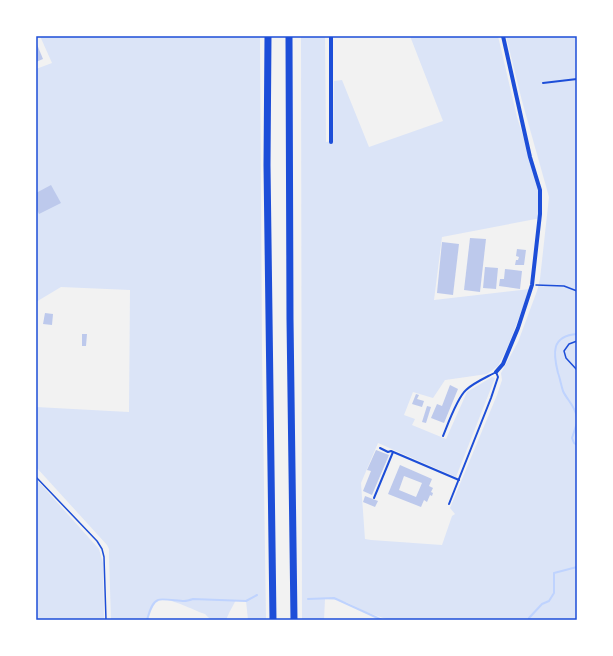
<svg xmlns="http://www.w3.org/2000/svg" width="613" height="656" viewBox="0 0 613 656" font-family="'DM Sans',sans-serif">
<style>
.green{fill:#dbe4f7}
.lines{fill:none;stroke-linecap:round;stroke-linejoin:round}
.stream{stroke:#bfd3fe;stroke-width:2}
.building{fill:#bdc9ec;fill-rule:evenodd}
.path{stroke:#1d4ed8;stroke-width:1.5}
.service{stroke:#1d4ed8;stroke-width:2}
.minor{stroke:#1d4ed8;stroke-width:4}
.motorway{stroke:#1d4ed8;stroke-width:7}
.neatline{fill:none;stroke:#1d4ed8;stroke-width:1.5}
</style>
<rect width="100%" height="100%" fill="#f2f2f2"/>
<g class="green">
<path d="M40,36H260L262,349L266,620H248L246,601L236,600L229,613L226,620H211L205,614L202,613C194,610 163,595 157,600C151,605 149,614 147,620H111L109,557V549L107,545L36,467V407L129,412L130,290L61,287L36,302V69L52,63Z"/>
<polygon points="301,36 325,36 326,142 333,141 334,81 342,80 369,147 443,121 410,36 498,36 517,117 541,193 542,207 541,218 442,237 434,300 530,289 508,346 498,366 487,374 445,380 433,398 413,392 404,415 415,419 412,425 446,439 467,392 492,377 495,378 456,477 378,443 361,483 365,539 371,540 442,545 452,516 455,514 450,508 497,395 502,380 501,373 518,342 537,291 540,279 549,197 522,101 506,36 577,36 577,620 385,620 386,619 366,612 348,603 338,600 325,599 324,620 302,620"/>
<polygon points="36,479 99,549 103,563 104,620 36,620"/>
</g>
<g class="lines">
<g class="stream">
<path d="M577,334C551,336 553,353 558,373C560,378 561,385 563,391C567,400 576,407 577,418"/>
<polyline points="577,423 572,438 574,443 577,445"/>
<polyline points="308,599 334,598 382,620"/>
<path d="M147,620C149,614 151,603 158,600C161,598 178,601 184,601C187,601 190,600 193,599L246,601L257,595"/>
<polyline points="529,620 529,618 542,604 549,601 554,593 554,573 577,567"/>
</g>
</g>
<g class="building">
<polygon points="36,42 43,59 36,62"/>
<polygon points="51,185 61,203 39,214 36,208 36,193"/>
<polygon points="470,238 486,239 480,292 464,290"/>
<polygon points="442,242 459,244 453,295 437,293"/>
<polygon points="517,249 526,250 524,265 515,265 516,260 518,260 519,257 516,256"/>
<polygon points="485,267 498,268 496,289 483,288"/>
<polygon points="505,269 522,271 520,289 499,286 500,279 504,279"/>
<polygon points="45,313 53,314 52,325 43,324"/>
<polygon points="82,334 87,334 86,346 82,346"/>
<polygon points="450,385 458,389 444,423 431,418 437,404 442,406"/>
<polygon points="416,394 419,395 417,399 424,401 422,407 412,404"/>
<polygon points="427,406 431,407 426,423 422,422"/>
<polygon points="376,450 389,455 372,495 363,491 371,471 367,470"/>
<path d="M400,465L432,479L429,486L433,488L431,492L433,493L432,496L430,495L427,502L424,500L421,507L388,494ZM404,476L422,483L416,497L399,490Z"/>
<polygon points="365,496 378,501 375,507 363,502"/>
</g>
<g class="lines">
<g class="path">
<polyline points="536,285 564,286 577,291"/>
<polyline points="577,341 569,344 564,351 566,358 577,370"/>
<polyline points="36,477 97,541 102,549 104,557 106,620"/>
</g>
<g class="service">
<polyline points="543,83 577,79"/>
<path d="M443,436C448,424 457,398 466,390C473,383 487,377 496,372L498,377L491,398L449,504"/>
<polyline points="380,448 388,452 391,451 459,480"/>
<polyline points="374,498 393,452"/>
</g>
<g class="minor">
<polyline points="331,142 331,36"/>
<polyline points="496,372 503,364 518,328 532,285 540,214 540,190 530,157 503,36"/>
</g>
<g class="motorway">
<polyline points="268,36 267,165 273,620"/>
<polyline points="289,36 290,319 294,620"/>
</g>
</g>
<rect width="613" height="656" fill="none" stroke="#ffffff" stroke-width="74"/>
<rect x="37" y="37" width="539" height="582" class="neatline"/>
</svg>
